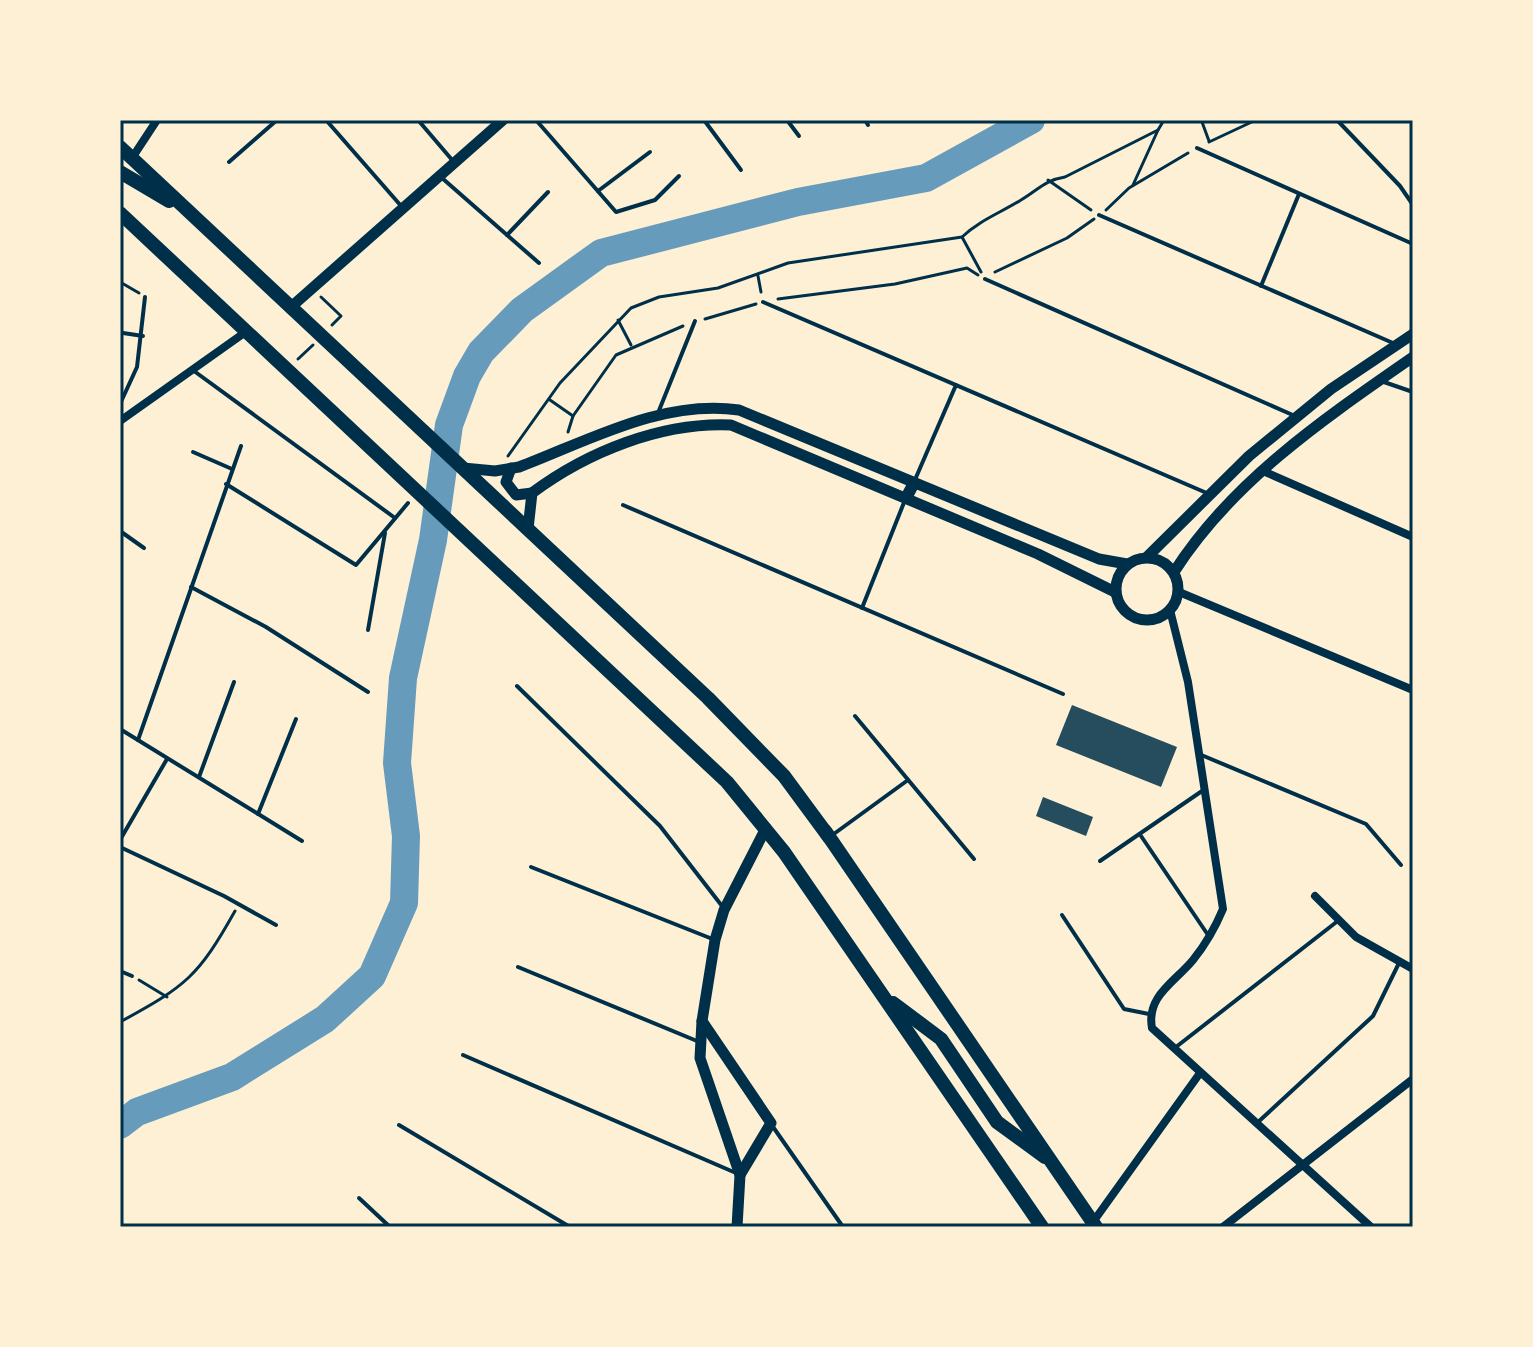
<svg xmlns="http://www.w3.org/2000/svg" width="1533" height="1347" viewBox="0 0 1533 1347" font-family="'Public Sans',sans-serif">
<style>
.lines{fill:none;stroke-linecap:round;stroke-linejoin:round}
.river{stroke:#669bbc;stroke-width:28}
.building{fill:#264d5e}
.path{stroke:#003049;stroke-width:3}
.service{stroke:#003049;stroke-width:4}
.minor{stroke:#003049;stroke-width:8}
.tertiary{stroke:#003049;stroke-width:11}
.secondary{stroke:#003049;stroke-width:12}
.trunk{stroke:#003049;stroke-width:14}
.neatline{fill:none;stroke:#003049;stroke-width:3}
</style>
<rect width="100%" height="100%" fill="#fdf0d5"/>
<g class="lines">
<polyline class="river" points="120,1125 137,1112 232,1077 325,1019 372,976 404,903 406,836 397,763 403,678 433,540 449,425 467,376 481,352 522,310 601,253 798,202 926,178 1031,120"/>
</g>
<g class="building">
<polygon points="1072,705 1177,747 1161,787 1056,745"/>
<polygon points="1043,797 1093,817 1086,836 1036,816"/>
</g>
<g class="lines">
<g class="path">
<polyline points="1191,120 1203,120"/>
<polyline points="1202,122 1209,141"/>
<polyline points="1209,142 1256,120"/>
<polyline points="1048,180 1091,210"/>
<polyline points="1133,185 1158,130"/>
<polyline points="1106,210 1129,188 1188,153"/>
<polyline points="962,237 981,272"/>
<polyline points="995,272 1067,238 1094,219"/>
<polyline points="758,276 761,292"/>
<polyline points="120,282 139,293"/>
<polyline points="321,297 341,316 332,325"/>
<polyline points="778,299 895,284 967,268 978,275"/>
<polyline points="705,319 756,304"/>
<polyline points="618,320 631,345"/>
<polyline points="298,359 313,345"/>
<polyline points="550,400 573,416"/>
<polyline points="568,432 573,416 616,355 683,326"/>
<path d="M508,456L560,383L631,308L659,297L718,288L788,263L962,237C980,220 1000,213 1021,200C1038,190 1045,180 1065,177L1158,130L1164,120"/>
<polyline points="139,980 167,997"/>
<path d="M120,1022C186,986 198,977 235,911"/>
</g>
<g class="service">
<polyline points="326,120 402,207"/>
<polyline points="418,120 453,161"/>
<polyline points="536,120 616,212 655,200 679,176"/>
<polyline points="704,120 741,170"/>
<polyline points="787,120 799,136"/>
<polyline points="865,120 868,125"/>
<polyline points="1337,120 1400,186 1413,205"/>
<polyline points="1197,148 1413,244"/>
<polyline points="229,162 277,120"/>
<polyline points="442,178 539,263"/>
<polyline points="598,191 650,152"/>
<polyline points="1099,215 1393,343"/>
<polyline points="507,235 548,192"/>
<polyline points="985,279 1295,416"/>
<polyline points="1261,286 1299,194"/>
<polyline points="763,302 1209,494"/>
<polyline points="123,333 143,336"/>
<polyline points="194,371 395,518"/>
<polyline points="1381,381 1413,392"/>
<polyline points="120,404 137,367 145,297"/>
<polyline points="658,413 695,321"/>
<polyline points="193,452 232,469"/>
<polyline points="914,482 956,385"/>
<polyline points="226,484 356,565 408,503"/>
<polyline points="623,505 1063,694"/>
<polyline points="120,531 144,548"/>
<polyline points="191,587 266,627 368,692"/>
<polyline points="862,608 905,500"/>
<polyline points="368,630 385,533"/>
<polyline points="517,686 660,826 722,906"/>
<polyline points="855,716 974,859"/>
<polyline points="120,729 302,841"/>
<polyline points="138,740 241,446"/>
<polyline points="1199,754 1366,824 1401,865"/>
<polyline points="199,777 234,682"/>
<polyline points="258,814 296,719"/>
<polyline points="831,836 908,780"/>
<polyline points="1141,836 1208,935"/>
<polyline points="120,840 167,759"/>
<polyline points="120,847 224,896 276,925"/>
<polyline points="1100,861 1202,791"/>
<polyline points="531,867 715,940"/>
<polyline points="1062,915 1124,1009 1149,1014"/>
<polyline points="518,967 697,1041"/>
<polyline points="120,971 132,976"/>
<polyline points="1176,1047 1339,920"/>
<polyline points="463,1055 736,1173"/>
<polyline points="1257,1123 1373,1016 1400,961"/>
<polyline points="771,1124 843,1227"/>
<polyline points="399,1125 570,1227"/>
<polyline points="359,1198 390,1227"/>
</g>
<g class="minor">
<polyline points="132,158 157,120"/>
<polyline points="120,421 247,331"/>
<polyline points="1263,471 1413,537"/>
<polyline points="1179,592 1413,690"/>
<path d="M1170,610L1188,682L1223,909C1215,928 1206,944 1193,960C1175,982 1146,996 1152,1028L1371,1227"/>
<polyline points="1315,896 1356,937 1413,969"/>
<polyline points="1093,1222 1200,1073"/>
<polyline points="1223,1227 1413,1079"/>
</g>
<g class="tertiary">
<polyline points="291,307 503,120"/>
<path d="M463,468L495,471L519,467C588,441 662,399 739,410L1099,559L1127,564"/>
<polyline points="511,468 506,482 516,495 532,493"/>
<path d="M528,529L532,493C587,452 661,422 731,425L1038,554L1115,592"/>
<polyline points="1147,557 1249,456 1331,389 1413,334"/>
<circle cx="1147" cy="589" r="31"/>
<path d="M1174,572C1232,481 1325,418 1413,357"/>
<polyline points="702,1021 771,1123 740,1175"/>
<polyline points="737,1227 740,1175 700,1058 702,1021 715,940 724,910 766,828"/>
</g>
<polyline class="secondary" points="906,498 914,483"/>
<g class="trunk">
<polyline points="120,147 708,698 784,776 829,837"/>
<polyline points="120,172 169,201"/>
<polyline points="120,213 727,782 784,852 1042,1227"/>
<polyline points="825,831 1096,1227"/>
<polyline points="893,1003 941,1039 997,1122 1045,1157"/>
</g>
</g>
<rect width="1533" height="1347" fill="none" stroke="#fdf0d5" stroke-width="244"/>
<rect x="122" y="122" width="1289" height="1103" class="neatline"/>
</svg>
